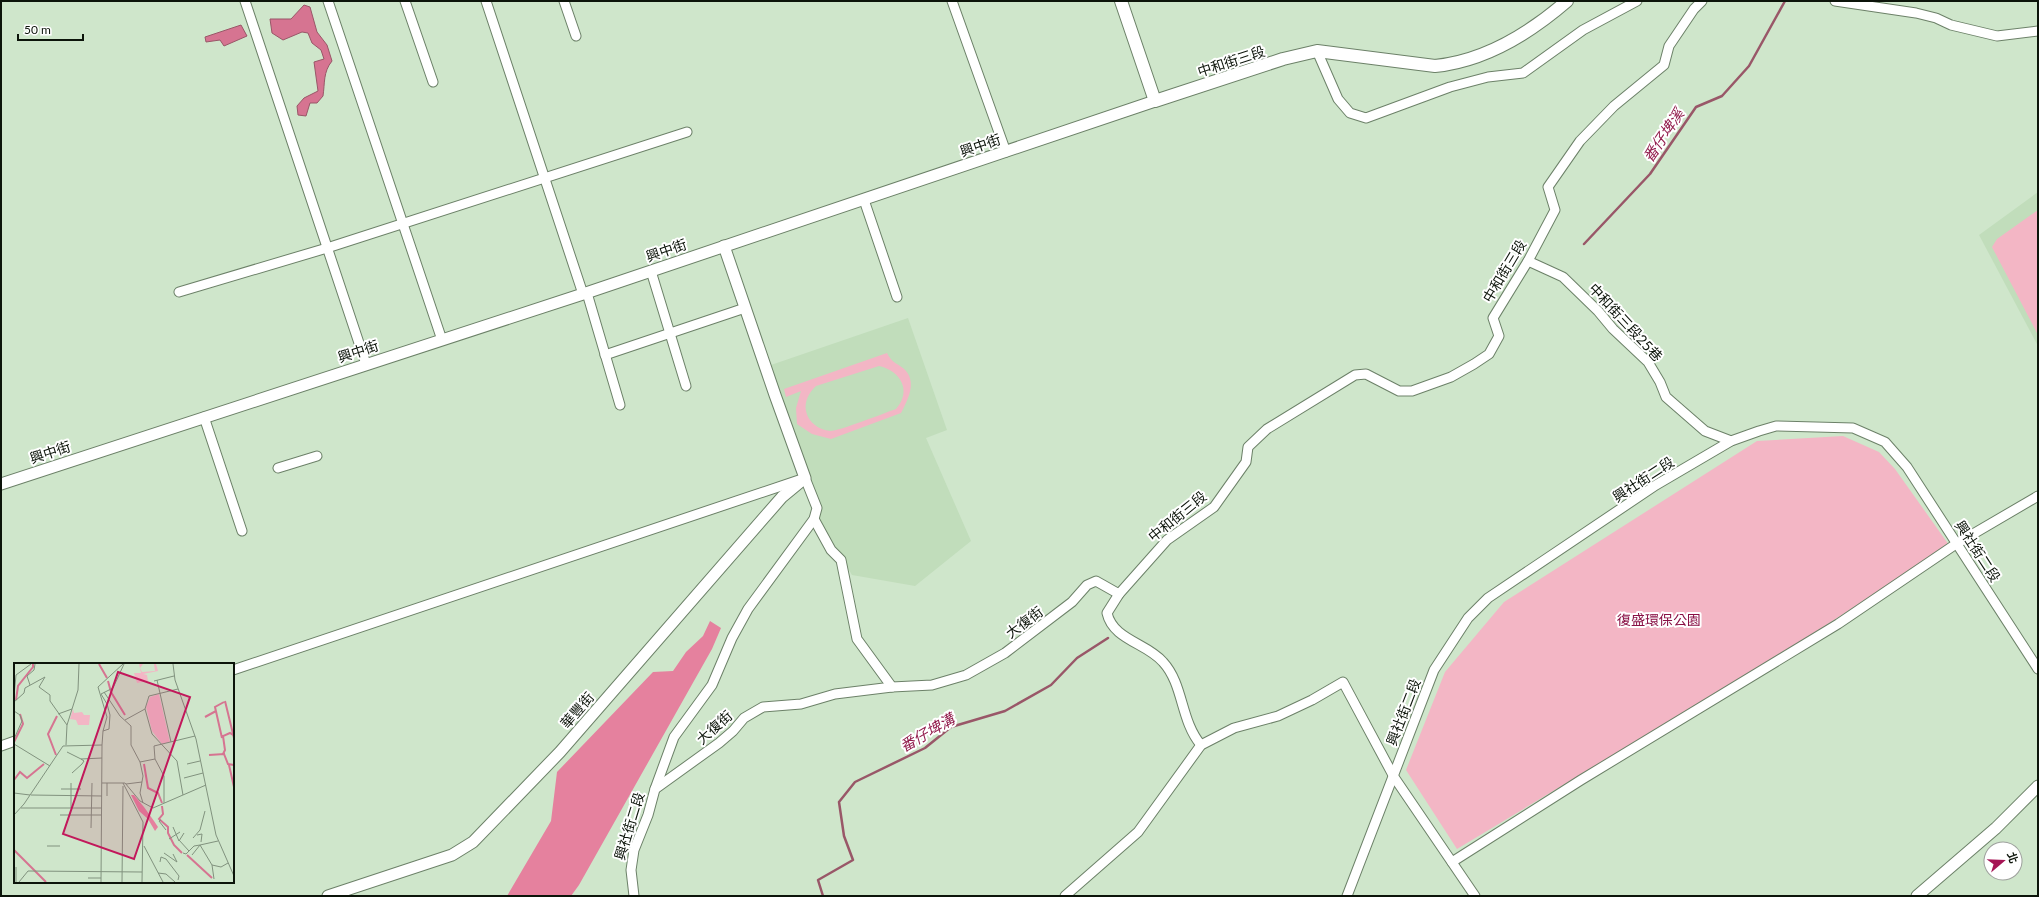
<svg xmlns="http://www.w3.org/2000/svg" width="2039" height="897" viewBox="0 0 2039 897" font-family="Lato,'Noto Sans TC',sans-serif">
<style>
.built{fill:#c1ddbb}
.green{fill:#f3b6c5;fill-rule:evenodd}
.forest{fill:#e5819e}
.water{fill:#d67491;stroke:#995768}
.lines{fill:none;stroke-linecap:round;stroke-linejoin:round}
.stream{stroke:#995768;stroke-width:2.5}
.minor-casing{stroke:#6c8168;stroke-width:11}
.tertiary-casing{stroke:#6c8168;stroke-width:13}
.secondary-casing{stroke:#6c8168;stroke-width:14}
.minor{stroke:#fff;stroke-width:9}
.tertiary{stroke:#fff;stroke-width:11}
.secondary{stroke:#fff;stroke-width:12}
.labels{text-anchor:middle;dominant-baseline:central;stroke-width:4;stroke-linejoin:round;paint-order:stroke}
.street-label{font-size:14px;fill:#0c140a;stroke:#fff}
.park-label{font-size:14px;fill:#891045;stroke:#fff}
.water-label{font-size:15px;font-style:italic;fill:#921d4d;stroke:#fff}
.inset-river{fill:none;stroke:#d67491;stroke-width:2}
.inset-road{fill:none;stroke:#81927e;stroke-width:1}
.view{fill:#c2185b;fill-opacity:0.15;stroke:#c2185b;stroke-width:2}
.inset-edge{fill:none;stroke:#0c140a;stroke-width:2}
</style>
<rect width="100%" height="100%" fill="#cfe6cb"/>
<g class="built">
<polygon points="2038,192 2038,346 1979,235"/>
<polygon points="908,318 947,430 926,438 971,541 915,586 852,575 818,519 808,478 771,365"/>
</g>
<g class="green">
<polygon points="2038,210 2038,335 1992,247 1997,239"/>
<path d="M887,353C891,361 894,362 900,366C919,378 909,398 901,413L831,439L812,434L797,424L796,408L801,391L786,397L784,389ZM879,366C901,371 912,391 896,409C884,413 840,431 830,431C819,430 808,422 806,411C804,402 809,392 816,386Z"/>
<polygon points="1843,436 1879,452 1895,469 1949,545 1710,701 1608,758 1457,849 1406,770 1445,672 1504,602 1757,441"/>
</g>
<polygon class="forest" points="710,621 721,628 712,649 579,885 571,896 507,896 551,821 557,772 653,672 673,671 686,652 703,636"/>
<g class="water">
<path d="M304,5L310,7L317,32L327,45L332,61C323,72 325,83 323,96L317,103H310L306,116L298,115L297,106L304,98L318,91L314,62L324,59L321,50L312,43L308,33L302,32L283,40L272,33L270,19H291Z"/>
<polygon points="241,25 247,36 224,46 220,40 206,42 205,37"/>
</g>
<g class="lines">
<g class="stream">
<polyline points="1584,244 1650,174 1696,107 1722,96 1749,66 1785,1"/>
<polyline points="823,896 818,880 853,860 844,836 839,802 855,782 925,748 951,727 1005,711 1051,685 1077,658 1108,638"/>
</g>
<defs>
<g id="minor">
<polyline points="245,1 366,364"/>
<polyline points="328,1 442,340"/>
<polyline points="405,1 433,82"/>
<polyline points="486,1 583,294"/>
<polyline points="564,1 576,36"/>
<polyline points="952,1 1006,152"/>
<polyline points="1835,1 1916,13 1936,18 1951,25 1997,36 2038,31"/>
<polyline points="1317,51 1338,99 1350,113 1366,118 1450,87 1488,77 1523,73 1583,30 1637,1"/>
<polyline points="864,200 897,297"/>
<polyline points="1528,261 1563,277 1598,311 1613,329 1648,362 1660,382 1666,397 1705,431 1731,441"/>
<polyline points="651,271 686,386"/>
<polyline points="179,292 327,248 687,132"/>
<polyline points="587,293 620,405"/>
<polyline points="605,355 745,308"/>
<polyline points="204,417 242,531"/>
<polyline points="278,468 317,456"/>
<polyline points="814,519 831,550 841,560 857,639 892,687"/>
<polyline points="233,670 805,478 817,508 814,519 748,609 732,638 712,685 674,737 655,789 648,815 634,850 631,870 634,896"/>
<path d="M1201,745C1180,720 1184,685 1163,662C1147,643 1113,640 1107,613L1119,594L1167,540L1214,507L1246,462L1248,447L1267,429L1355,375L1366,374L1399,391H1412L1451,377L1474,364L1489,354L1499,336L1493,318L1528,261L1555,210L1548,187L1580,141L1614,106L1664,65L1669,46L1694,9L1702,1"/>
<polyline points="1,746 15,741"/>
<polyline points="655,789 719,743 733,731 744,718 763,707 801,704 835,694 892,687 932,685 966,675 1005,653 1072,602 1087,585 1096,581 1119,594"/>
<polyline points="1452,862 1581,780 1838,624 1956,544 2038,496"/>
<polyline points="1065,896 1138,832 1201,745 1234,728 1278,716 1312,700 1343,682 1394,777 1475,896"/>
<polyline points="1347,896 1434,670 1468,618 1488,598 1656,485 1731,441 1759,431 1776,426 1853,428 1885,442 1907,467 2038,669"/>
</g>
<g id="tertiary">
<polyline points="1,484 583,294 1155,101"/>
<polyline points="328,896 452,855 473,842 560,752 782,497 805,478 775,395 724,246"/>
<polyline points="1917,896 1996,828 2038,786"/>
</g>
<path id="secondary" d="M1121,1L1155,101L1283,59L1317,51L1435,66C1485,61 1530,33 1567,1"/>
</defs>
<use href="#minor" class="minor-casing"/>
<use href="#tertiary" class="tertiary-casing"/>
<use href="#secondary" class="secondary-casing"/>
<use href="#minor" class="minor"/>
<use href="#tertiary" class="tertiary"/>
<use href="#secondary" class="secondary"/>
</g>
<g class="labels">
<g class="street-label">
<text transform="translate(1231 61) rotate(-18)">中和街三段</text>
<text transform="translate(980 145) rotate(-19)">興中街</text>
<text transform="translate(666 250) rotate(-19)">興中街</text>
<text transform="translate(1504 271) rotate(-59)">中和街三段</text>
<text transform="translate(1626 322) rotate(47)">中和街三段25巷</text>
<text transform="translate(358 351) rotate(-18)">興中街</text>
<text transform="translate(50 452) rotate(-18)">興中街</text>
<text transform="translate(1643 479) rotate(-33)">興社街二段</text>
<text transform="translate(1177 516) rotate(-39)">中和街三段</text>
<text transform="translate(1978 551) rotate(57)">興社街二段</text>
<text transform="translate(1024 622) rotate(-37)">大復街</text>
<text transform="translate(577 710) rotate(-49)">華豐街</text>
<text transform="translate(1403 712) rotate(-69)">興社街二段</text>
<text transform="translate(714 727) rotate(-42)">大復街</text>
<text transform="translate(629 826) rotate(-73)">興社街二段</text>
</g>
<g class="park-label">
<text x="1659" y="619">復盛環保公園</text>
</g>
<g class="water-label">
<text transform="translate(1663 135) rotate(-56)">番仔埤溪</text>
<text transform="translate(927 732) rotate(-30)">番仔埤溝</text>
</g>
</g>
<g transform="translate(14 663)">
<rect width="220" height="220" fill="#cfe6cb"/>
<path d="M125,1H142L144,8L129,11L133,12L134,18L123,20L120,10H127ZM129,1H140L141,8L128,9L126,5ZM145,31L156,79L148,81L138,68L132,44L136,34ZM59,46L60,50L68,49L70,52H76L75,62H64L62,57L56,56Z" fill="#f3b6c5" fill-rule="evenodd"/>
<path d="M117,132H120L130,144L140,158L144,164L141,168L134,156L125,148Z" fill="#e5819e"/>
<path class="inset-river" d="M85,1L93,15M94,18L97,29L111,52M2,37L4,23L19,4V1M211,38L220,75M191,54L202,48M208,75L201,44L210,39M0,79L9,61L6,51M209,91L211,87L209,73L216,70L219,72M42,92L34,71L43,53M195,92L210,91L214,101L220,102M130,101L134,125L144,130L148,140M215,102L220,124M0,117L6,109L13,115L30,101M148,143L149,151L145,156L154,164V170L160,182L168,190M0,187L32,219M173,192L198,215"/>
<path class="inset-road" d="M159,1L161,17L182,76L202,172L220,213M143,17L157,79M140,18L160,13M16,22L13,13L20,7L21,1M164,26L135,33L131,46L138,71L163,98L169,132M90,29L106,53L117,63V82L126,99M0,33L2,12L17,1M0,39L10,30L11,25L31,14L25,24L36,32V38L53,62M0,48L6,52L8,58L0,76M44,51L58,46M111,57L131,46M89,68L95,66L96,52L93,41L87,31L99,25L110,1M0,81L36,103M52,82L53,62L64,27L65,1M53,89L67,96L88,95M126,99L129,113L126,130L129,140M126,99L141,96M173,101L186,98M58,110L68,101L70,98L67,96M170,115L189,110M88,120H111L126,138L139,145L192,122M109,120L129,159L128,219M112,121L128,119M47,126H67M0,130L16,132M17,132L88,133M93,133V120M150,140V113L141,96L140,83L181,73M7,145H88M57,145V120M0,152L10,141L49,83L88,82L89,68L93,54L84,24L109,1M46,152H88M147,157L145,158L152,167M159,164L165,178L170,170M77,165L78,120M183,172L188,171L187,179M179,175L186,167L191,148M155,176L166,169M165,177L175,188M33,183H46M130,183L149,219M150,190L163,199L159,191M169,190L172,191L180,183L186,182L178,192M146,199L147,194L152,196L165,213L164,217M198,202L207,204L214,200M144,210L152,211L161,219M74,215H87M200,216L198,202L186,182L204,178M2,219V204M5,219L14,208L128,209M87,219L88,82M108,219L109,123"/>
<path class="view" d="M104,9L176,34L120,196L49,171Z"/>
<rect width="220" height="220" class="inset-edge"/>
</g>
<rect width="2039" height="897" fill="none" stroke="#0c140a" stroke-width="4"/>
<g transform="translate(2003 861) rotate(71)"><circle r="19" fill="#ffffff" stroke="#9ea19d"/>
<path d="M0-3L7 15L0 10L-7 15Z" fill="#a61555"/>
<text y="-6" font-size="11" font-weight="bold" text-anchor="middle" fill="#0c140a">北</text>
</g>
<path d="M18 34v6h65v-6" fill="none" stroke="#0c140a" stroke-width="2"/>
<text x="24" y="34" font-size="12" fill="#0c140a" stroke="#ffffff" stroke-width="3" paint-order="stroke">50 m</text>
</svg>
